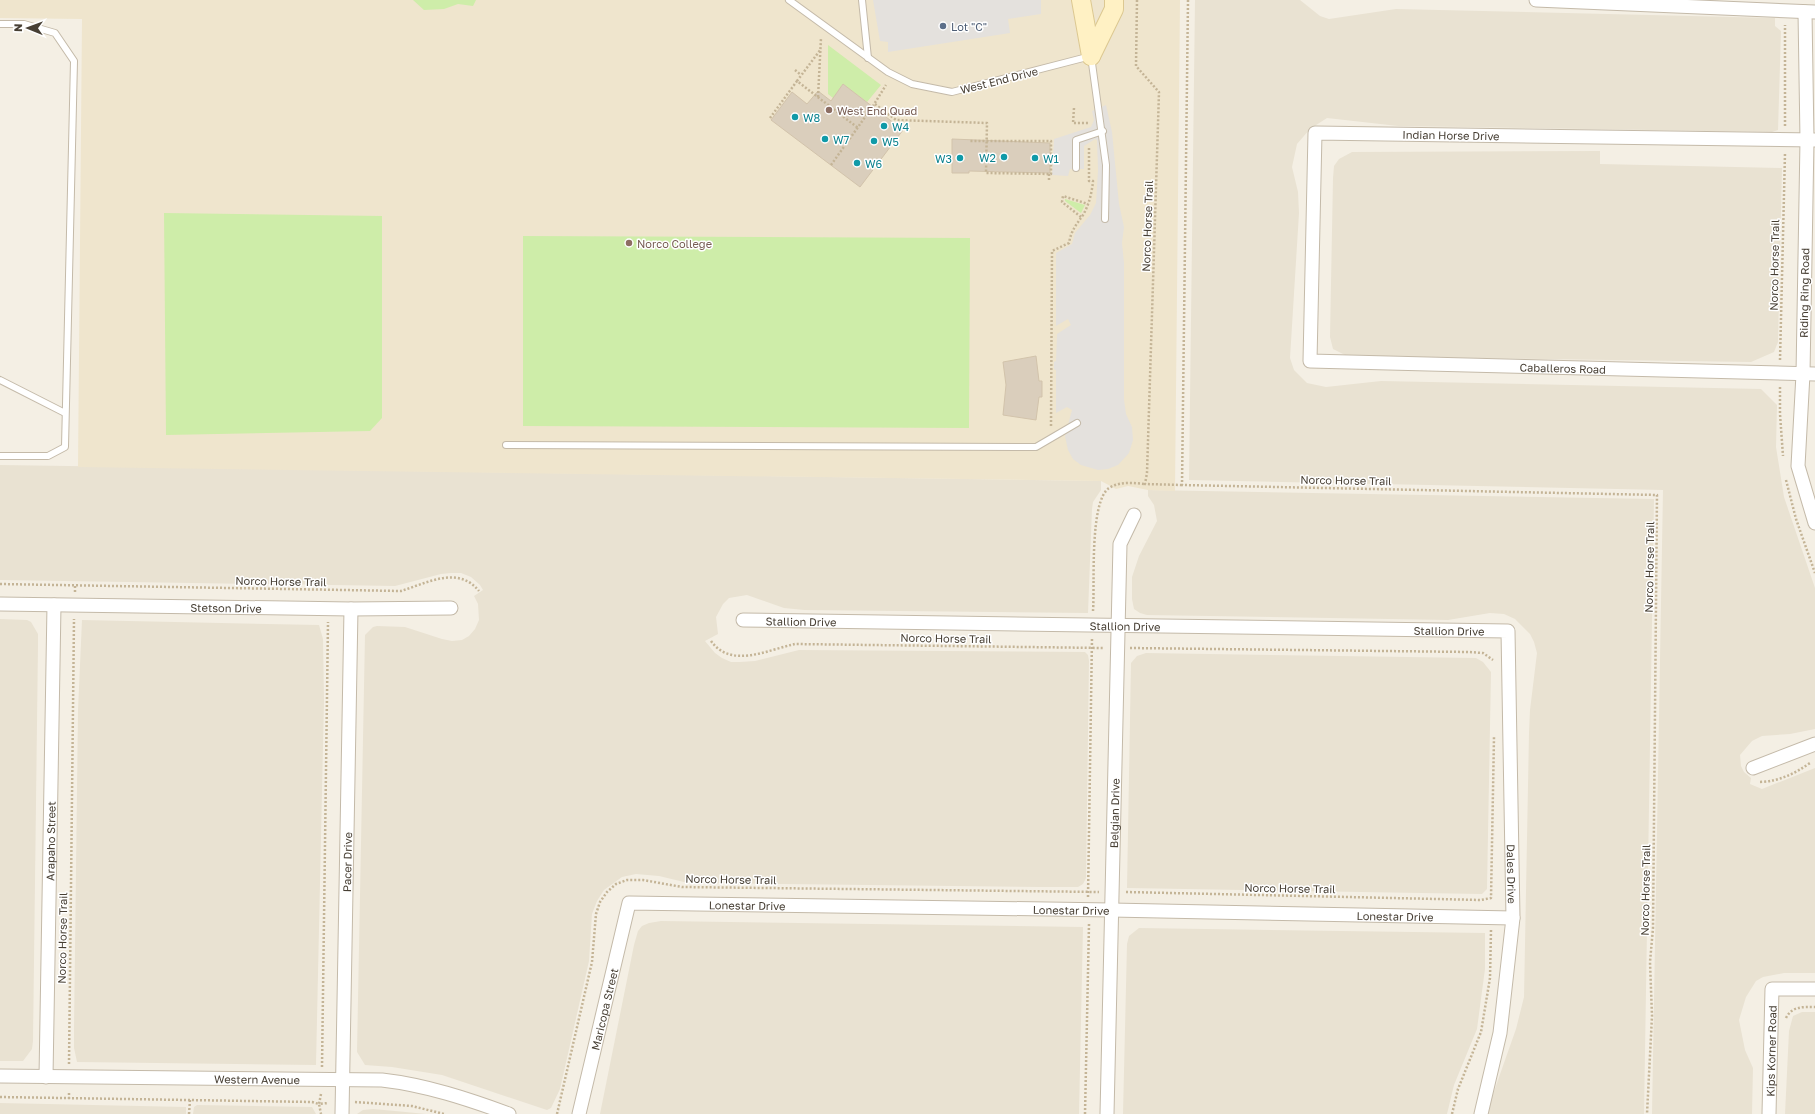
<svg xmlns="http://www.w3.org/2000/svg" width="1815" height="1114" viewBox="0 0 1815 1114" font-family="'Golos Text',sans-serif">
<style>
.residential{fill:#e9e2d2}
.education{fill:#efe5cd}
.green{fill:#ceeda9}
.parking{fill:#e4e1dd}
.building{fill:#dacebc;stroke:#d2c3ab}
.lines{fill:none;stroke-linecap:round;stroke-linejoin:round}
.lane-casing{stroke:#c4baa9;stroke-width:8}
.street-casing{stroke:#c4baa9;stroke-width:15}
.secondary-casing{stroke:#dcc891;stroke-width:20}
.path{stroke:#c4b496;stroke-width:2.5;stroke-dasharray:2 2;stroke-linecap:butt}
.lane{stroke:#fff;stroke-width:6}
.street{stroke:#fff;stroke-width:13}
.secondary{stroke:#fff1c4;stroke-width:18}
.service-dot{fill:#5c6f8a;stroke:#fff;stroke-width:1.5}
.education-dot{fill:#8d6e63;stroke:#fff;stroke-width:1.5}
.culture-dot{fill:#0f9aa8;stroke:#fff;stroke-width:1.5}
.labels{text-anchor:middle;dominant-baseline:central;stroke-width:3;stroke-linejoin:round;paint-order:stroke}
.service-label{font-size:11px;fill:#4e5e75;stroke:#fff;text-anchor:start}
.street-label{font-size:11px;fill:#473f34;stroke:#fff}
.education-label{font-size:11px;fill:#785e54;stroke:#fff;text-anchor:start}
.culture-label{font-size:11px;fill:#0d838f;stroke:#fff;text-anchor:start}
</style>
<rect width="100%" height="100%" fill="#f4efe4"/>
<g class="residential">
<polygon points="1195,0 1300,0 1320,16 1329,19 1396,9 1775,18 1775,26 1781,31 1778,130 1772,132 1398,126 1327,118 1310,129 1297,144 1292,167 1298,192 1299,213 1290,358 1294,370 1307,383 1326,387 1381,381 1761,389 1777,405 1776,447 1784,497 1815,588 1815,729 1790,734 1762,736 1752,741 1740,755 1741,766 1744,772 1751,778 1750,784 1762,789 1815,768 1815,973 1784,973 1763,977 1756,981 1746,997 1739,1020 1745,1050 1753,1068 1752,1114 1652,1114 1663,490 1189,480"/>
<polygon points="1600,151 1600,164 1782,168 1778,342 1774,352 1751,362 1347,356 1333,349 1330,337 1333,178 1334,166 1339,159 1352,152"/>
<polygon points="0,465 1101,481 1101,490 1093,502 1092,509 1088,613 804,610 784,608 747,595 729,598 723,604 716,617 718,634 705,641 715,653 722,658 731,662 740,662 755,661 799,650 1085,652 1088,655 1089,661 1086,878 1083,884 1078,887 1040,887 696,883 684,882 659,876 636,874 622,877 604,890 597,901 592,914 589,961 560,1089 551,1108 547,1110 442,1075 392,1067 365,1065 357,1052 365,635 373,627 377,626 405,627 442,639 452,641 462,640 469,636 475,629 479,620 478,604 474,596 483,590 480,585 471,577 461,573 451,573 441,574 395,586 0,580"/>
<polygon points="1148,490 1654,499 1644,1114 1486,1114 1516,1029 1524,997 1529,733 1530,710 1537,653 1534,642 1530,634 1515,619 1504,614 1490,613 1448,620 1147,615 1140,613 1134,609 1132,599 1132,577 1139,556 1157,521 1154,505 1148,496"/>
<polygon points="0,619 27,620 31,622 38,634 38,645 33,1041 32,1049 23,1061 0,1061"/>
<polygon points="82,620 319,625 323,639 324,701 316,1065 77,1062 74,1048 74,1029 78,710"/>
<polygon points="1146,653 1476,658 1483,662 1491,672 1487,889 1482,894 1127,888 1131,663 1137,656"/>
<polygon points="661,921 1083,927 1079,1114 600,1114 634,945 638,931 642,926 649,923"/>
<polygon points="1139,928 1485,933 1485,969 1477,1029 1454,1085 1447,1114 1123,1114 1127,944 1129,936"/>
<polygon points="1802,1012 1815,1012 1815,1114 1785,1114 1789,1031 1793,1016"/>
<polygon points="0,1103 186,1107 186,1114 0,1114"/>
<polygon points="197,1105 312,1107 316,1114 193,1114 194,1107"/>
<polygon points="373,1109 395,1111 426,1114 357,1114 363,1110"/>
</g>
<polygon class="education" points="0,0 1180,0 1175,491 1148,490 1128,486 1116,489 1101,481 78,467 82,19 0,18"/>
<g class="green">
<polygon points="413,0 476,0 473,6 458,4 444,9 424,10"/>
<polygon points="828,45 881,85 867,102 843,84 833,98 828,94"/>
<polygon points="1065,199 1085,205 1081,213 1065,201"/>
<polygon points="164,213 382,216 382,418 370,431 166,435"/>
<polygon points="523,236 970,238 969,428 523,426"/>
</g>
<g class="parking">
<polygon points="873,0 1041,0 1041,14 1008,19 1010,33 888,52 888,42 880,41"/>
<polygon points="1106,105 1112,132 1119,204 1124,227 1122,243 1124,263 1124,400 1126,414 1132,427 1133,440 1129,453 1118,465 1108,469 1098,470 1081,465 1073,459 1068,450 1065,436 1072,410 1067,407 1056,413 1056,370 1054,369 1054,362 1056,361 1057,334 1071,325 1068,319 1056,326 1056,253 1072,244 1075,233 1090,215 1096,203 1098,170 1097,140 1095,139 1084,146 1084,169 1070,169 1068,176 1052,175 1054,139 1091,127 1094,120 1092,111"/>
</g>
<g class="building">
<polygon points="843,84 903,130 860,187 771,120 792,92 807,104 818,91 831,101"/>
<polygon points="952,139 1050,143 1050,173 969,171 969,173 952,173"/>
<polygon points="1036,356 1039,381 1042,381 1042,397 1039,397 1036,420 1003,415 1006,385 1003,362"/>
</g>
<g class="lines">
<defs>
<g id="lane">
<polyline points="789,0 888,72 912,84 952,92 1091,56 1106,165 1105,219"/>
<polyline points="862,0 868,58"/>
<polyline points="0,24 24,24 55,33 74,61 65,447 48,456 0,456"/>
<polyline points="1076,168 1076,140 1103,131"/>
<polyline points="0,380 65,413"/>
<polyline points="506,445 1036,447 1077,423"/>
</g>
<g id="street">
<polyline points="1536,0 1815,12"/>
<polyline points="1805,12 1807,140 1803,374 1798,466 1815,523"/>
<path id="s1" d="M1815,140L1315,133L1310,361L1815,374"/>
<path id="s2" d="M0,604L351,609L451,608"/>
<path id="s3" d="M743,620L1508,631L1513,918L1500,1033L1481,1114"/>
<polyline points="1753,768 1815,744"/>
<path id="s4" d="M0,1076L382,1080C426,1085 468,1099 509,1114"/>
<path id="s5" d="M46,1077L54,605"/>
<path id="s6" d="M342,1114L351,609"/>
<path id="s7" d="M579,1114L629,903L1111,910L1513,918"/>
<path id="s8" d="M1107,1114L1120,544L1134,515"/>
<path id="s9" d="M1769,1114L1772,989H1815"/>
</g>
<g id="secondary">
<polyline points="1081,0 1091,56"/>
<polyline points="1091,56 1114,9 1114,0"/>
</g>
</defs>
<use href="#lane" class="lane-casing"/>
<use href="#street" class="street-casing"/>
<use href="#secondary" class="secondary-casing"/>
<g class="path">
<polyline points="1137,0 1136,66 1159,92 1147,473 1145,484 1182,485"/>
<polyline points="1188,0 1182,485 1657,495 1653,928 1650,962 1652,1016 1647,1114"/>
<polyline points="795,70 801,75"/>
<polyline points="797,81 821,49"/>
<polyline points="818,97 821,38"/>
<polyline points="875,104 896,120 987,123 986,173 1051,174 1051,141 969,141"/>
<polyline points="1074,108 1073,123 1088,123 1088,125"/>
<polyline points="770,118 797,81 858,128"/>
<polyline points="1785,126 1785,25"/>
<polyline points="831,165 873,106 886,85"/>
<polyline points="1049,174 1049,180 1051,180"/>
<polyline points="1081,217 1062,202 1063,196 1088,204"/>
<polyline points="1780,360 1785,153"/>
<polyline points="1780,387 1780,414 1783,456"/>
<path d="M1051,426L1052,251L1069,243C1071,231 1076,225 1083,215C1089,205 1092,192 1093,181H1089V147"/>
<polyline points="1786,480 1796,519 1815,573"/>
<path d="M0,584L401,591C427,583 458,565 479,591"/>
<polyline points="75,592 75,586"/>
<path d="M1093,611C1095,586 1089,502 1109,488C1120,481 1134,483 1145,484"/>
<path d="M711,641C731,669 767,650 795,644L1103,648"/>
<polyline points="1130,648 1469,652 1483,653 1493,660"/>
<path d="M1760,782C1780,781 1794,774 1810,763"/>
<polyline points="1126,892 1481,900 1491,898 1494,737"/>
<polyline points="1088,897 1092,638"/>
<path d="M1786,1018C1792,1006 1803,1007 1815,1007"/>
<polyline points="69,1064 74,619"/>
<polyline points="322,1067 328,622"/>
<polyline points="321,1094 319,1104 328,1103"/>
<polyline points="0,1097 312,1102 319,1104 321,1114"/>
<polyline points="69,1099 69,1091"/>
<polyline points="355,1102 412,1106 444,1114"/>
<polyline points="189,1114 190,1100"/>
<polyline points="557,1114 592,962 596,914 600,902 607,892 616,884 627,880 643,880 682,887 1099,892"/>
<polyline points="1085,1114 1089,924"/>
<polyline points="1452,1114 1458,1089 1481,1032 1490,978 1491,930"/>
</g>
<use href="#lane" class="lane"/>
<use href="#street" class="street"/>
<use href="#secondary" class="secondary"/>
</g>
<circle class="service-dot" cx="943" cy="26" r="4"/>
<g class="education-dot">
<circle cx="829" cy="110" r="4"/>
<circle cx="629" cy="243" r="4"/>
</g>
<g class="culture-dot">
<circle cx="795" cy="117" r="4"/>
<circle cx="884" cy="126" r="4"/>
<circle cx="825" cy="139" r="4"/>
<circle cx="874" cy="141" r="4"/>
<circle cx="1004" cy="157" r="4"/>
<circle cx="960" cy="158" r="4"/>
<circle cx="1035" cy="158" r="4"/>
<circle cx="857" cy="163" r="4"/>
</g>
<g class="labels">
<g class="service-label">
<text x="951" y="26">Lot "C"</text>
</g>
<g class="street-label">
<text transform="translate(999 80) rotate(-14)">West End Drive</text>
<text transform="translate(1451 135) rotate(1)">Indian Horse Drive</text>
<text transform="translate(1147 226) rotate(-88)">Norco Horse Trail</text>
<text transform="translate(1774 265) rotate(-89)">Norco Horse Trail</text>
<text transform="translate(1804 293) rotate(-89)">Riding Ring Road</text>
<text stroke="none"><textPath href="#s1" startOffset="981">Caballeros Road</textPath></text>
<text transform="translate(1346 480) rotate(1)">Norco Horse Trail</text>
<text transform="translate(1649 567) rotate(-89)">Norco Horse Trail</text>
<text transform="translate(281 581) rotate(1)">Norco Horse Trail</text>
<text stroke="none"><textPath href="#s2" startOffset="226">Stetson Drive</textPath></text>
<text stroke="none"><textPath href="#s3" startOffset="58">Stallion Drive</textPath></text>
<text stroke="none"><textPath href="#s3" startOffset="382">Stallion Drive</textPath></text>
<text stroke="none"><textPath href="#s3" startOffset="706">Stallion Drive</textPath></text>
<text transform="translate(946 638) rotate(1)">Norco Horse Trail</text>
<text stroke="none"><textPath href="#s8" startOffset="301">Belgian Drive</textPath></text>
<text stroke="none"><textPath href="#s5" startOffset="236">Arapaho Street</textPath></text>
<text stroke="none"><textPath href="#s6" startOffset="252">Pacer Drive</textPath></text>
<text stroke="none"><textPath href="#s3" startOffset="1008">Dales Drive</textPath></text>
<text transform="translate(731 879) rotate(1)">Norco Horse Trail</text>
<text transform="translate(1290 888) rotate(1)">Norco Horse Trail</text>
<text transform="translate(1645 890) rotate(-89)">Norco Horse Trail</text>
<text stroke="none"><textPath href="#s7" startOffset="335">Lonestar Drive</textPath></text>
<text stroke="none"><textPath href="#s7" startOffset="659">Lonestar Drive</textPath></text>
<text stroke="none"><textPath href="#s7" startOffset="983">Lonestar Drive</textPath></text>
<text transform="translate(62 938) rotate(-89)">Norco Horse Trail</text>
<text stroke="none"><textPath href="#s7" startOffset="108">Maricopa Street</textPath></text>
<text stroke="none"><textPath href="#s9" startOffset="63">Kips Korner Road</textPath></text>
<text stroke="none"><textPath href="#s4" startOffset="257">Western Avenue</textPath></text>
</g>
<g class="education-label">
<text x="837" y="110">West End Quad</text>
<text x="637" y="243">Norco College</text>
</g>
<g class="culture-label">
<text x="803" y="117">W8</text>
<text x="892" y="126">W4</text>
<text x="833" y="139">W7</text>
<text x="882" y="141">W5</text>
<text x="996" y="157" text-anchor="end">W2</text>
<text x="952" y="158" text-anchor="end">W3</text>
<text x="1043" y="158">W1</text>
<text x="865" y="163">W6</text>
</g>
</g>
<g transform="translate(28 28) rotate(271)" stroke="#ffffff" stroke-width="3" paint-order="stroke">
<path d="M0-3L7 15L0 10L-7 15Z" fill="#473f34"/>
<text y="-6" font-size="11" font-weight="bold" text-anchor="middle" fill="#473f34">N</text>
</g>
</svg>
